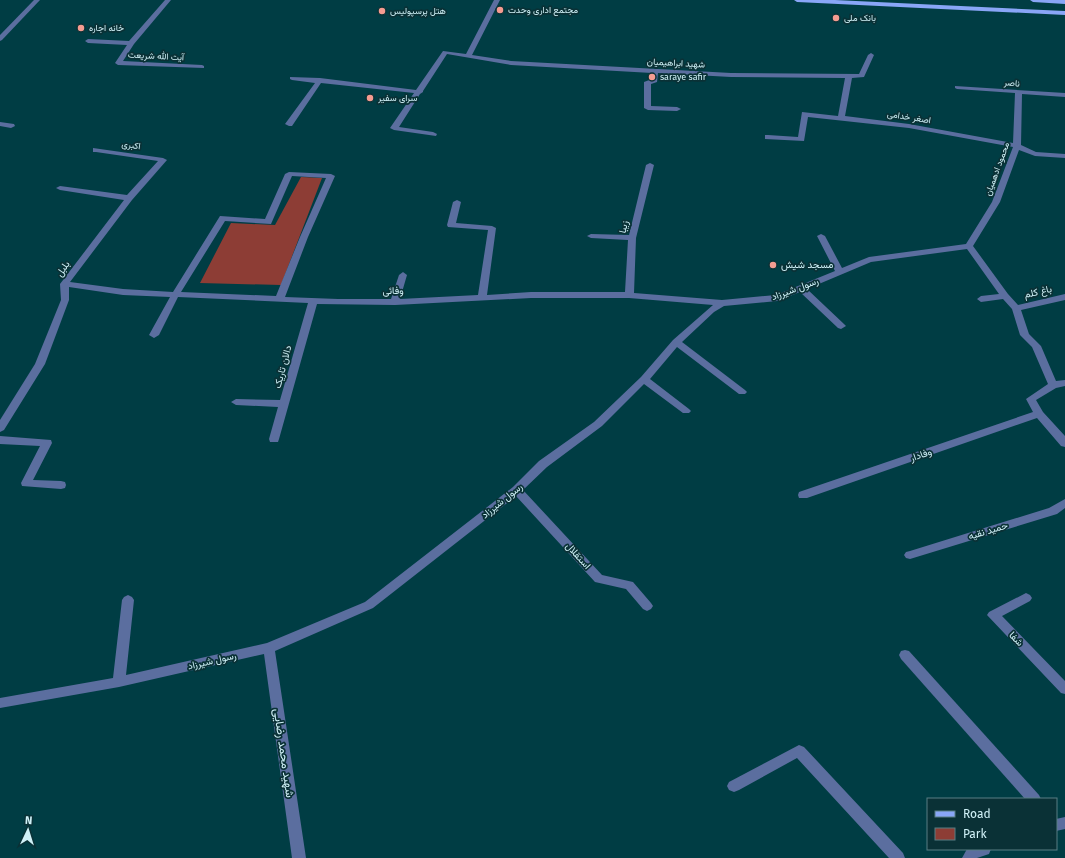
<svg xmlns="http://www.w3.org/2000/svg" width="1065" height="858" viewBox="0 0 1065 858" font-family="'Fira Sans',Vazirmatn,sans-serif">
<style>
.green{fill:#8d3d35}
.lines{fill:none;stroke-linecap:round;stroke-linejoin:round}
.minor{fill:#5b6e9f;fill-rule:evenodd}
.primary{fill:#89a6f7;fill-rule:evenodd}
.poi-dot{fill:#f59c91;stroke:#0a3136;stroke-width:1.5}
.labels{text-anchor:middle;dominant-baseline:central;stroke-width:3.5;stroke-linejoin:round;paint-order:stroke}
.far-poi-label{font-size:9px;fill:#d0f1f7;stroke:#0a3136;text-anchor:start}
.far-street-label{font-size:9px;fill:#d0f1f7;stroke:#0a3136}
.street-label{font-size:10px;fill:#d0f1f7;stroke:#0a3136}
.poi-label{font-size:10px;fill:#d0f1f7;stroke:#0a3136;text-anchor:start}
.near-street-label{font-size:12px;fill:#d0f1f7;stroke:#0a3136}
</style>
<rect width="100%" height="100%" fill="#003d44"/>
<polygon class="green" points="301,177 322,178 281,285 200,283 231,223 275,225"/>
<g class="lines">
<g class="minor">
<polygon points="34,0 40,0 2,40 0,41 0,35"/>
<polygon points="165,0 171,0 134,44 123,61 202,65 204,66 204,68 118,65 115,63 127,45 88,43 85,41 88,39 129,41"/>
<path d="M494,0H500L472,55L511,61L731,73L859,74L868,55L871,53L874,55L864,77L852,78L845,116L909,124L1013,143L1015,93L957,89L955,88V86L1065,93V97L1022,94L1021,145L1036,152L1065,154V158L1035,156L1019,150L1000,202L973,246L1008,294L1018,305L1065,294V300L1021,310L1029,334L1041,346L1056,381L1065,380V386L1056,388L1036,400L1043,412L1065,436V447L1061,446L1037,418L807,498H799L798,495L799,492L1033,412L1026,399L1048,384L1032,347L1020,335L1012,309L1003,299L981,302L977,299L981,296L999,294L967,249L871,262L807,289L844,324L846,326L841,329L838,328L800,292L777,301L724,306L714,312L682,342L745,390L747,392L745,394H739L677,347L650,379L689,409L691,411L689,413H683L644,384L602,426L547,467L523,490L602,575L633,582L651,603L653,606L651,609L647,611L643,609L626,589L595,582L516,496L373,608L275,651L306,858H292L264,654L119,687L0,708V698L113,678L122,600L124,597L128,595L132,597L134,600L126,675L267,643L365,602L513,487L539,461L594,422L641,377L673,340L713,305L629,298H531L395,305L317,304L279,439L278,442H270L269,439L278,407L236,405L231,402L236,399L280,400L308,303L178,297L159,335L154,338L149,335L170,297L123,295L69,287V300L45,364L4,430L0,432V420L35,364L61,300L60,284L124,200L60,190L56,188L60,186L127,195L158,161L96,152H93V148L163,158L167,160L132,200L70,282L123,289L173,292L220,216L265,219L285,174L289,172L331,174L335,176L308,237L285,297L338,299H391L399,275L403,272L407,275L400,299L478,295L488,230L448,227L447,225L453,202L457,200L461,202L456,223L492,226L496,228L487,295L531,292H625L628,240L591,238L587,236L591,234L629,235L646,165L650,163L654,165L636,238L634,293L722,300L776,295L835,271L817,236L821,234L825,236L842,268L869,257L966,244L992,202L1013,147L909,128L808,117L804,141L765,139V135H768L798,137L802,112L838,116L845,78L731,77L658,73L657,82L651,84V106L677,107L681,109L677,111L648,110L644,108V82L652,79V73L511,65L447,54L423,91V92L420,94L399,127L433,132L437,134L436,136L394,130L390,128L414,93L321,83L292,126H289L285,124L315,83L292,80L290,79V77L320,78L416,90L443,51L466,54ZM292,176L326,178L300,237L276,296L181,292L225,221L271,224Z"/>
<polygon points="0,122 14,124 15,126 11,128 0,126"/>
<polygon points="0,436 51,440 52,443 33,480 61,481 65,482 66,485 65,488 61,489 22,486 21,483 40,446 0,444"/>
<polygon points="1065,499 1065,508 1057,514 910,559 906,558 904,555 906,552 910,551 1049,508"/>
<polygon points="1026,593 1030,595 1032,598 1030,601 1002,616 1065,681 1065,694 1061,693 987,615 989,612"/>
<polygon points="905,650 909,651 1039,795 1041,799 1025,799 901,659 899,655 901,651"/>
<polygon points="799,745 804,747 903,853 905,858 889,858 797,758 739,790 734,792 729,790 727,786 729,782"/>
<polygon points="1065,817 1065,829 1056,831 1056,819"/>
<polygon points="967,849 991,849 989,854 977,858 962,858"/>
</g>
<g class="primary">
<polygon points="794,0 835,0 1065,11 1065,15 797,2"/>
<polygon points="1030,0 1065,0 1065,4 1033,2"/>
</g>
</g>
<g class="poi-dot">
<circle cx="500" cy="10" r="4"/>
<circle cx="382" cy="11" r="4"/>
<circle cx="836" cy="18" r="4"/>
<circle cx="81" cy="28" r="4"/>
<circle cx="652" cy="77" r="4"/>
<circle cx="370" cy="98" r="4"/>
<circle cx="773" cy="265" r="4"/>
</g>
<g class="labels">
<g class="far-poi-label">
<text x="508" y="10">مجتمع اداری وحدت</text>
<text x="390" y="11">هتل پرسپولیس</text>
<text x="844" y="18">بانک ملی</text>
<text x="89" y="28">خانه اجاره</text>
<text x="660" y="77">saraye safir</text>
<text x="378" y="98">سرای سفیر</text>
</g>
<g class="far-street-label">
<text transform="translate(156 56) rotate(3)">آیت الله شریعت</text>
<text transform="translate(676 63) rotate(3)">شهید ابراهیمیان</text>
<text transform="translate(1012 83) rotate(5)">ناصر</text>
<text transform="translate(909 117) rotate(9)">اصغر خدامی</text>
<text transform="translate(131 145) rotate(8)">اکبری</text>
<text transform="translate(997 169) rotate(-70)">محمود ادهمیان</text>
</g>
<g class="street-label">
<text transform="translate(624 227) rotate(-77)">زیبا</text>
<text transform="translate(63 269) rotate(-56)">بلبل</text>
<text transform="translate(795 289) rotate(-20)">رسول شیرزاد</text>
<text transform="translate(393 291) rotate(-1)">وفائی</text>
<text transform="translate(1038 292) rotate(-13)">باغ کلم</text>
<text transform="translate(283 367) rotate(-75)">دالان تاریک</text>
<text transform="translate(921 455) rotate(-19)">وفادار</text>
<text transform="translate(502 501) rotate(-39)">رسول شیرزاد</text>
<text transform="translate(988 531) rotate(-17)">حمید نقیه</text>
<text transform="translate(578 556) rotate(48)">استقلال</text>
<text transform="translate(1016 639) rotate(46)">شفا</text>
<text transform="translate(212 661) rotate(-13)">رسول شیرزاد</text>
</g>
<g class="poi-label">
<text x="781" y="265">مسجد شیش</text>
</g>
<g class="near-street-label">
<text transform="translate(284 753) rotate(82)">شهید محمد رضایی</text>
</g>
</g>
<rect x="927" y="798" width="130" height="52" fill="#0a3136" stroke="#597e83"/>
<rect x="935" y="811" width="20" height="6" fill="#89a6f7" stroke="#597e83"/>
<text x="963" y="818" font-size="12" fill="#d0f1f7">Road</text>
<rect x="935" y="828" width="20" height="12" fill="#8d3d35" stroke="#597e83"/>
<text x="963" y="838" font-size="12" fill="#d0f1f7">Park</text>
<g transform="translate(28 830) rotate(4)" stroke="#0a3136" stroke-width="3" paint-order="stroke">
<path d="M0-3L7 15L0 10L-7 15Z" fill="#d0f1f7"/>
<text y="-6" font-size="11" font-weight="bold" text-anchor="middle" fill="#d0f1f7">N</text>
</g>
</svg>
